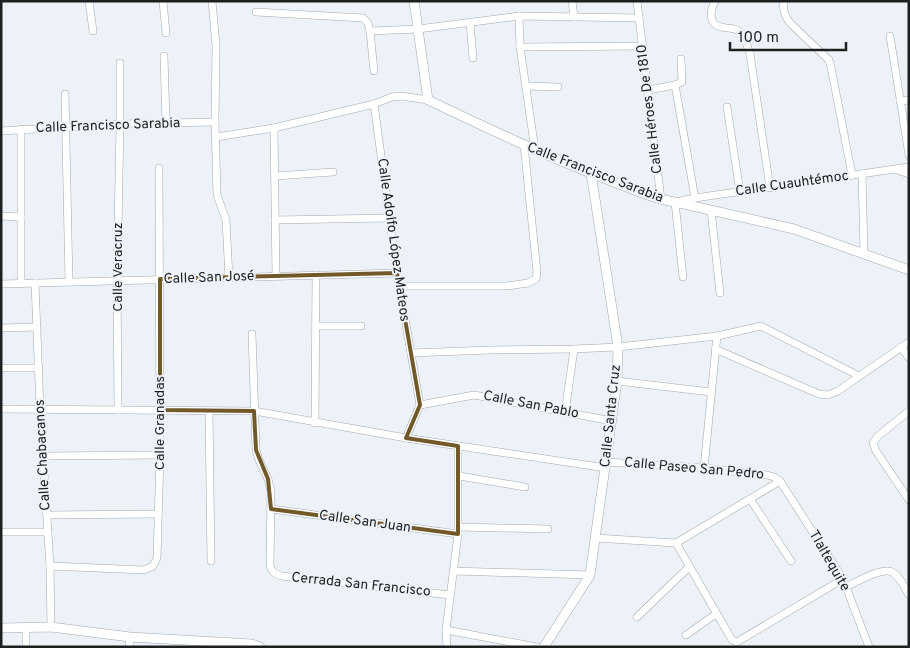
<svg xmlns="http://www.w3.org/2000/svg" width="910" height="648" viewBox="0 0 910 648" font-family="Overpass,sans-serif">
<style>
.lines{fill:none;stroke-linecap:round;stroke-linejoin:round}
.minor-casing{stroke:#a2a8ad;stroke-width:8}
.tertiary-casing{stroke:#a2a8ad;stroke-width:10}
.secondary-casing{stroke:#a2a8ad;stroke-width:10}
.minor{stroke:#fff;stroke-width:7}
.tertiary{stroke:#fff;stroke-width:9}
.secondary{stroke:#fff;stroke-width:9}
.marked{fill:none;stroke:#72592a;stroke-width:4;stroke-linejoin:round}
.labels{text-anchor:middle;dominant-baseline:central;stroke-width:4;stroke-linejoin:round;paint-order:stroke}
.street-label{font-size:14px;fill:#1d2021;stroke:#ecf2f8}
</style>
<rect width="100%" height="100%" fill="#ecf2f8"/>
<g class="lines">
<defs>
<g id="minor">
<polyline points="89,1 93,31"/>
<polyline points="163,1 166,33"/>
<polyline points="212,1 216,45 215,122 217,195 226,220 229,278"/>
<polyline points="572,1 574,17"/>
<polyline points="637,1 661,200"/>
<path d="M715,1C710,11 708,24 721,27C728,29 735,27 740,32C746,37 747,47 750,54L770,188"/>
<path d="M784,1C782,10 786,18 791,24L829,60L831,67L852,175"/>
<polyline points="256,12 363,18 368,23 370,31 374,71"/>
<polyline points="519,16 520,47 535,150"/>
<polyline points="470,23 473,58"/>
<polyline points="370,31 418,29 519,16 639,18"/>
<polyline points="890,36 909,155"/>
<polyline points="520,47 643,46"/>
<polyline points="164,56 166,123"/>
<polyline points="675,85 695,198"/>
<polyline points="526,86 558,87"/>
<polyline points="648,90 675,85 682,82 681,59"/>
<polyline points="65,94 69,282"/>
<polyline points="900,101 909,100"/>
<polyline points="374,104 397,273 420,405"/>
<polyline points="727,107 740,192"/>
<polyline points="274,128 276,276"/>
<polyline points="21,129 21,284"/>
<polyline points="1,131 120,124 215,122"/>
<polyline points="216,137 274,128 374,104 392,97 401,96 428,100"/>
<polyline points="897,170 909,174"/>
<polyline points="862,174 864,254"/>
<polyline points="275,176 333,172"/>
<polyline points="711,210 720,293"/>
<polyline points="1,216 21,217"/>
<polyline points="275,220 389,218"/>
<polyline points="683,277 675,202 695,198 909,167"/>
<polyline points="35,283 40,409 50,566 51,627"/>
<polyline points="1,284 397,273"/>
<polyline points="399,286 507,286 528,283 536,279 537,272 524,145"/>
<polyline points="316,326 361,326"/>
<polyline points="1,328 37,327"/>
<polyline points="252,334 256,450 259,460 268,479 271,491 270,566 273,572 281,576 450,595"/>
<polyline points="901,347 909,358"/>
<polyline points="715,349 819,394 828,395 838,391 909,342"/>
<polyline points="411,353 490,350 574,349 618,347 717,336 761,326 859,376"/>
<polyline points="1,368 39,368"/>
<polyline points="617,381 711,392"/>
<polyline points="420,405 474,395 612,421"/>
<polyline points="1,409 254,411 406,438 606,468"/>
<polyline points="118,410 117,281 120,124 120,63"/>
<polyline points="209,411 211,561"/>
<polyline points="909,411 878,436 873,443 876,451 909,500"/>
<polyline points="565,413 574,349"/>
<polyline points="315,423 316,275"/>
<polyline points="406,438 420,405"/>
<polyline points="43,456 160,455"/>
<polyline points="606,462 704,468 767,475 774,477 780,481 843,579 869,647"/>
<polyline points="704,468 717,336"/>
<polyline points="459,476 525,487"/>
<polyline points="750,499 791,561"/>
<polyline points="271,509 458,534"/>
<polyline points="47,515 158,514"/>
<polyline points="459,527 548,529"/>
<polyline points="1,532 48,532"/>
<polyline points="595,538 676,543 780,481"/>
<polyline points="676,543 732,640 737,642 843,579"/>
<polyline points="50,566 144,570 153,566 157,558 160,455 159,168"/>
<polyline points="453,571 590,575"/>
<path d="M846,587C856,582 882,567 892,572C900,576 904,587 909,595"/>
<polyline points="637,617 689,567"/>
<polyline points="446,630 537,647"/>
<polyline points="686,635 716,614"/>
<polyline points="26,647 26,628"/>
<polyline points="129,647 130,637"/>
<polyline points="447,647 446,630 458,534 458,446"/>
</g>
<g id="tertiary">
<path d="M414,1L428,100C487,128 546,156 606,179C629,188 651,198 675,202L794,229L909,270"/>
<polyline points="544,647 590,575 617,381 618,347 591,173"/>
</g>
<polyline id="secondary" points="1,628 51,627 130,637 252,644 260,647"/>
</defs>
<use href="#minor" class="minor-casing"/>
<use href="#tertiary" class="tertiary-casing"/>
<use href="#secondary" class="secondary-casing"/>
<use href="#minor" class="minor"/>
<use href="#tertiary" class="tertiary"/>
<use href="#secondary" class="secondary"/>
</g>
<path class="marked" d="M397,273L420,405L406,438L458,446V534L271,509L268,479L256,450L254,411L160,410V279Z"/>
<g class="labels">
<g class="street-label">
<text transform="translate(650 109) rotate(-97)">Calle Héroes De 1810</text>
<text transform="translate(108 126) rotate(-2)">Calle Francisco Sarabia</text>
<text transform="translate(595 173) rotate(21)">Calle Francisco Sarabia</text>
<text transform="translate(792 184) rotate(-8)">Calle Cuauhtémoc</text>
<text transform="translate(393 240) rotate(82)">Calle Adolfo López Mateos</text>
<text transform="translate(118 267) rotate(-90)">Calle Veracruz</text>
<text transform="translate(209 278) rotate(-2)">Calle San José</text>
<text transform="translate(531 405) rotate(11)">Calle San Pablo</text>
<text transform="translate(611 416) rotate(-84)">Calle Santa Cruz</text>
<text transform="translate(160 423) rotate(-90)">Calle Granadas</text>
<text transform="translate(43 455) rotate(-93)">Calle Chabacanos</text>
<text transform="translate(694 469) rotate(5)">Calle Paseo San Pedro</text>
<text transform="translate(365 522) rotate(8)">Calle San Juan</text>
<text transform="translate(829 561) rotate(60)">Tlaltequite</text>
<text transform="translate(361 585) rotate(6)">Cerrada San Francisco</text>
</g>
</g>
<rect width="910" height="648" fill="none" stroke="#1d2021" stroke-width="5"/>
<path d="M730 42v8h116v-8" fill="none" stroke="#1d2021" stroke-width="2.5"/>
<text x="738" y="42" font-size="15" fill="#1d2021" stroke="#ecf2f8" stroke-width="4" paint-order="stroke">100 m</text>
</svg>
